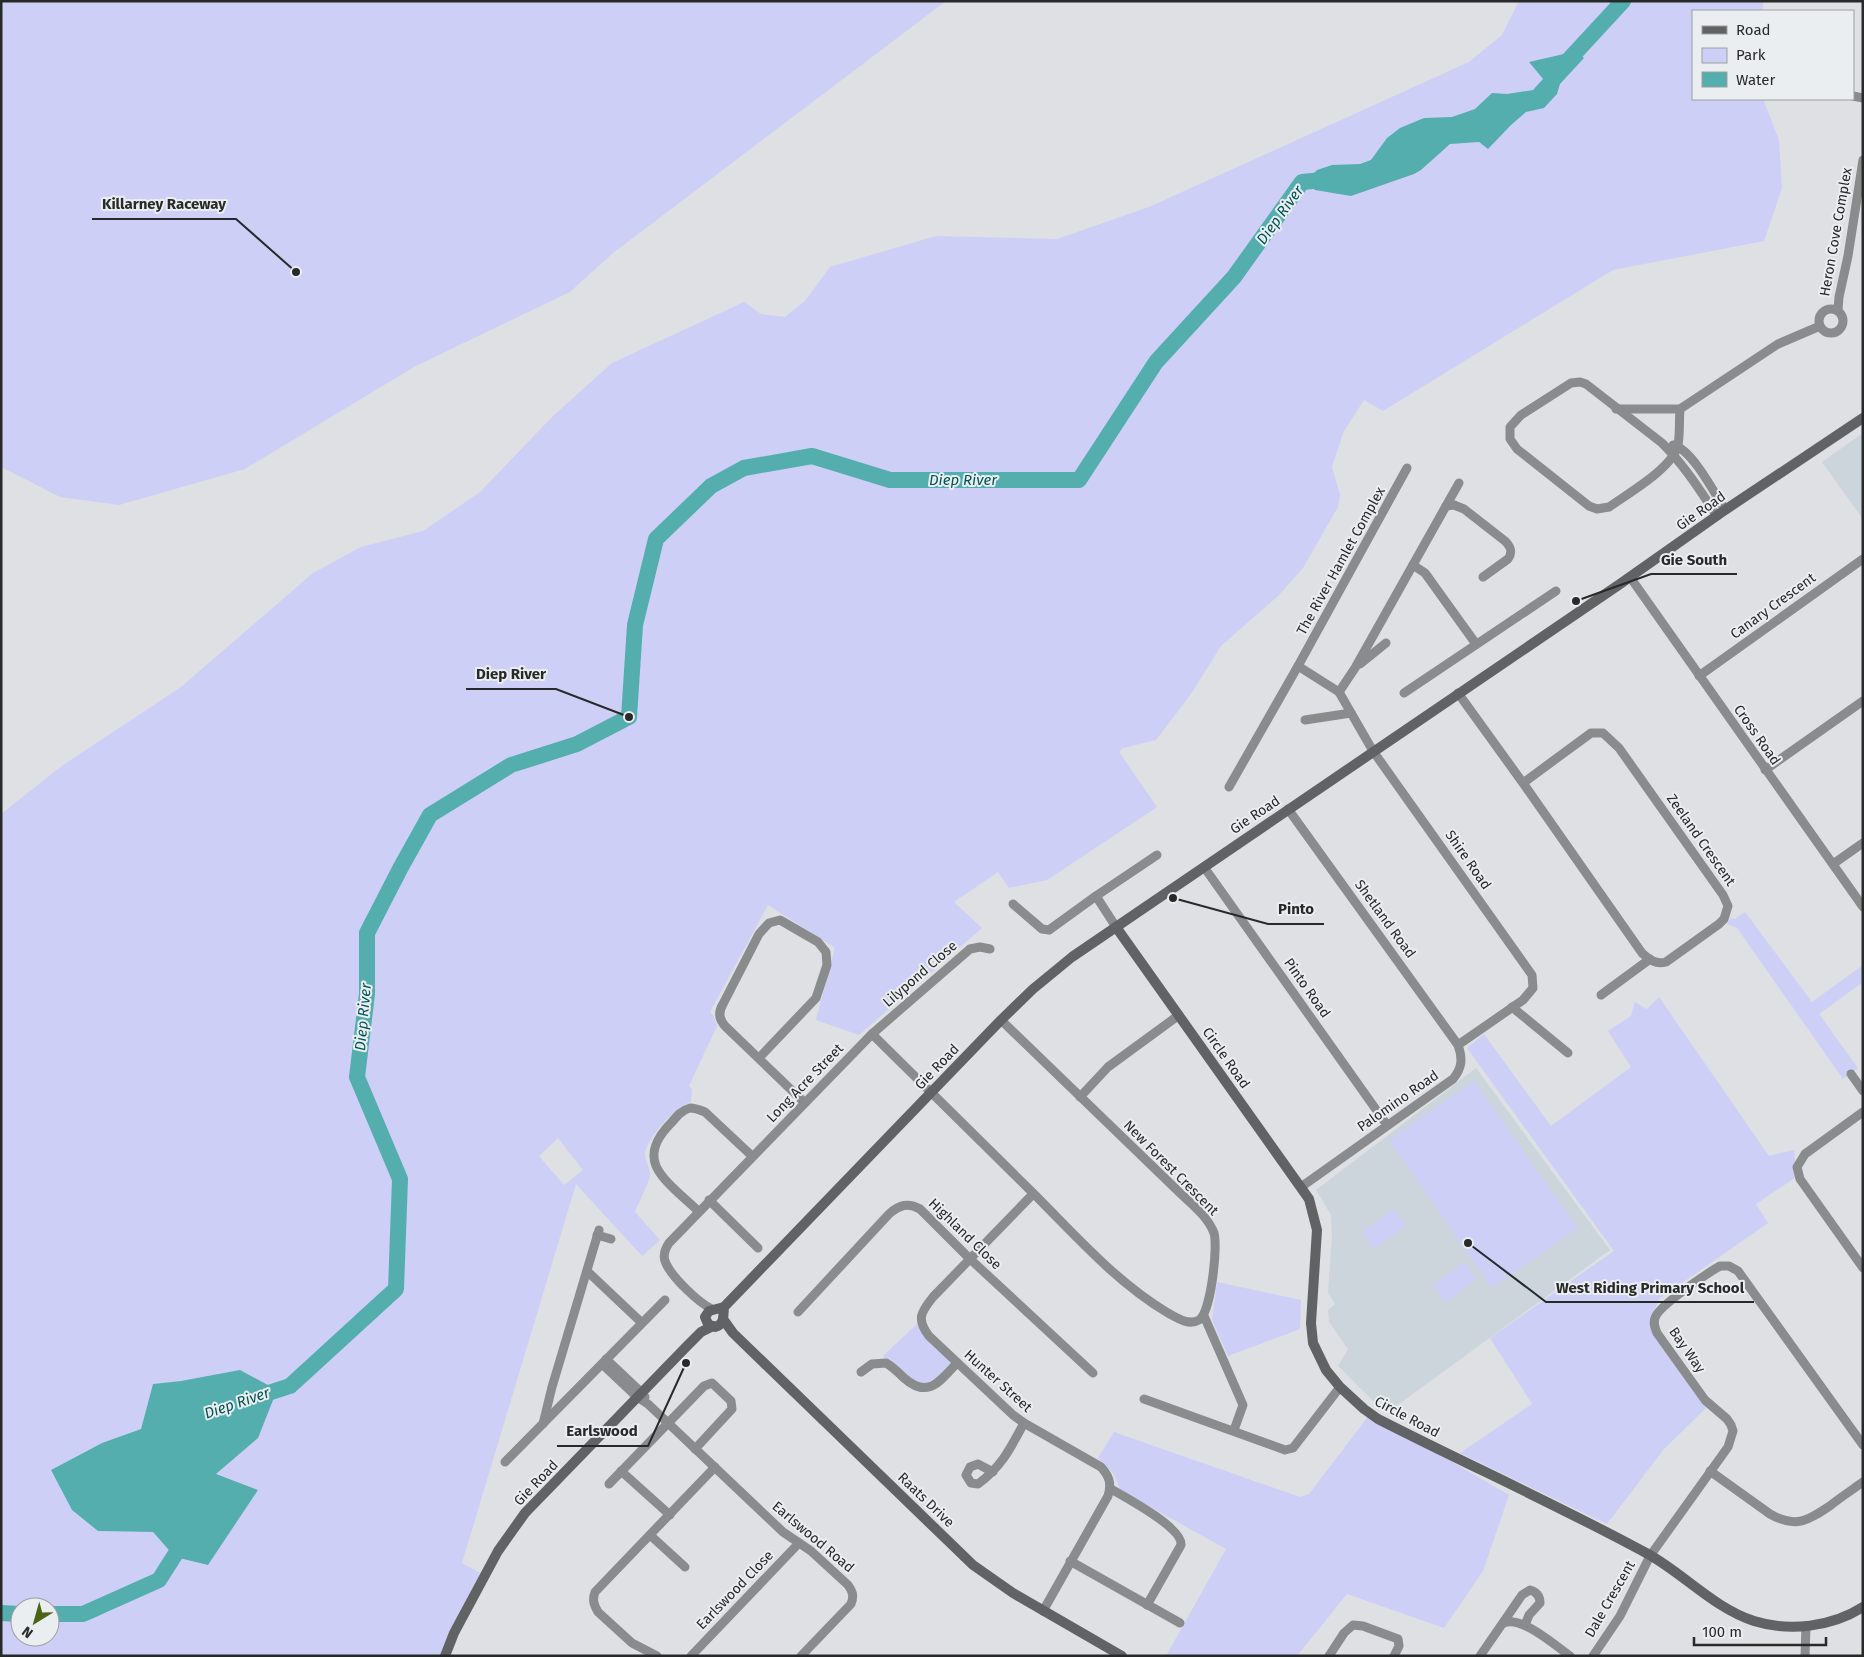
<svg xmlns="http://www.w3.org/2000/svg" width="1864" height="1657" viewBox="0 0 1864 1657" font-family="'Fira Sans',sans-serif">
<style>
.built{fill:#ccd5db}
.green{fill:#cdcff7;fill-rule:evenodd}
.water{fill:#54aead}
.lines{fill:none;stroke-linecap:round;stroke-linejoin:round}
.river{stroke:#54aead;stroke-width:16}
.street{stroke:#8a8b8c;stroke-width:9}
.secondary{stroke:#616264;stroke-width:10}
.labels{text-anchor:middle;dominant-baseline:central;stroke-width:4;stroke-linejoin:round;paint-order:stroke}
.street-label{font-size:14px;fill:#282929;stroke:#ebeef0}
.water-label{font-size:15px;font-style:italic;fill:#005554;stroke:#ebeef0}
.leader{fill:none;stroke:#282929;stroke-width:2}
.callout-dot{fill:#282929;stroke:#ebeef0;stroke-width:2}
.callout-label{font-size:15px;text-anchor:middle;font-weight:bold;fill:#282929;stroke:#ebeef0;stroke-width:4;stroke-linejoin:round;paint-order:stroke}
</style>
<rect width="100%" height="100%" fill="#dee0e3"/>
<g class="built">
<polygon points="1863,433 1863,519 1822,462"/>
<polygon points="1476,1068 1610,1250 1395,1407 1379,1399 1375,1403 1338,1366 1348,1349 1329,1322 1328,1310 1335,1304 1328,1293 1332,1235 1331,1215 1316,1190"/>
</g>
<g class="green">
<polygon points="1,1 946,1 613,253 570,292 414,367 245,469 119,505 60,497 1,467"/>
<path d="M1519,1H1763V11H1693V99H1764L1765,104L1779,140L1782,188L1764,241L1613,270L1383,411L1364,400L1344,431L1332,467L1340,495L1338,507L1303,568L1279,595L1221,646L1191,694L1156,740L1123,748L1119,752L1157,807L1047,880L1009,888L998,872L954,902L982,928L859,1035L816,1020L835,948L768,905L710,1012L713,1015L717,1026L689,1086L692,1089L691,1102C676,1106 648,1137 645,1153C644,1160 651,1169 650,1176C649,1183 638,1204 635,1212L660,1240L642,1256L576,1184L462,1563L480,1573L446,1640L441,1656H1V814L63,765L181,687L313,573L361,547L423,531L480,492L553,416L612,363L744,302L761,314L785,317L805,301L830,267L936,236L1057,239L1149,207L1469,62L1502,35ZM558,1138L583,1170L564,1185L539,1156ZM181,1381L258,1438L215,1475L258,1490L208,1565L175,1557L153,1532L98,1531L51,1470L102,1443L141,1429L153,1384ZM20,1607H50V1637H20Z"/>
<polygon points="1745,912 1812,1002 1863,965 1863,982 1819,1014 1858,1068 1843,1079 1737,928 1727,924 1730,918 1735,919"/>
<polygon points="1659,997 1769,1156 1794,1150 1796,1177 1756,1204 1768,1223 1659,1299 1651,1320 1652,1333 1707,1407 1664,1449 1607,1524 1460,1453 1532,1404 1490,1338 1614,1251 1467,1048 1484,1034 1551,1126 1631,1067 1608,1031 1631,1016 1635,1002 1647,1009"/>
<polygon points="1474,1081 1578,1228 1492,1288 1389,1140"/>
<polygon points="1393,1209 1406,1226 1374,1249 1362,1232"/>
<polygon points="1465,1262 1477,1279 1445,1302 1433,1285"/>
<polygon points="1217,1282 1301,1300 1300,1329 1228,1356 1212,1320"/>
<polygon points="918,1323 956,1362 934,1384 912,1385 883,1356"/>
<polygon points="1370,1414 1509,1495 1483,1571 1444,1628 1347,1594 1297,1656 1166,1656 1226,1549 1120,1490 1114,1474 1098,1458 1114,1432 1300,1497 1309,1494"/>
</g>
<g class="water">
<polygon points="1577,51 1584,58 1560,84 1557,94 1544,108 1526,112 1511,125 1488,149 1479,142 1450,144 1421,170 1414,174 1351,196 1315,190 1310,185 1302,182 1311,176 1317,170 1332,165 1360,164 1371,160 1387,138 1400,128 1424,118 1452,117 1475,109 1492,93 1507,94 1533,90 1543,79 1529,62"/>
<polygon points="240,1370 277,1390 258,1438 216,1474 258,1490 208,1565 175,1557 153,1532 98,1531 72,1510 51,1470 102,1443 141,1429 153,1384 181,1381"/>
</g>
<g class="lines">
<g class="river">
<polyline points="1563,66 1623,1"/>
<polyline points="256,1397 290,1386 396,1289 400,1179 357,1077 367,994 367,933 401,867 430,815 511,765 577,744 629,717 635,625 656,539 711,486 744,468 812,456 890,480 1079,480 1156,362 1234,277 1302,182 1323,180"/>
<polyline points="1,1613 20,1614"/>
<polyline points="50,1614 83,1614 159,1580 185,1539"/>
</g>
<g class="street">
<polyline points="1853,96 1863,98"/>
<circle cx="1831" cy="321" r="12"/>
<polyline points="1838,310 1839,297 1848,256 1863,160"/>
<polyline points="1616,409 1680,409 1778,344 1820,326"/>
<path d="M1680,409C1679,421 1680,434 1678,445C1673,468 1627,494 1609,507L1597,509L1589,506L1517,449L1510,439V427L1521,415L1571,383L1580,382L1586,384L1662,443C1684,465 1700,490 1717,516"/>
<path d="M1673,445C1692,449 1715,494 1725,510"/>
<polyline points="1446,506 1459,483"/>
<polyline points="1413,565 1425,573 1476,644"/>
<polyline points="1630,577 1863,907"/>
<polyline points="1360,664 1386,643"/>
<polyline points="1298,666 1339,692 1373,751 1532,975 1533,988 1523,1000 1458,1045"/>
<polyline points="1699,676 1863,559"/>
<path d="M1339,692L1355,668L1446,506L1454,505L1464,509L1505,541C1511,547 1513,552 1508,559L1483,577"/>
<polyline points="1404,693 1556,591"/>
<path d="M1458,693L1523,783L1642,953C1649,959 1655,965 1666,962L1719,924L1724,919L1728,906L1723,895L1619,748L1603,733H1591L1523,783"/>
<polyline points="1305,720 1351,713"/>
<polyline points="1765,770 1863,701"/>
<polyline points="1229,787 1298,666 1407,468"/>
<path d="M1288,809L1458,1045C1463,1059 1462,1068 1453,1079L1301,1187"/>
<polyline points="1833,864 1863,843"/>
<polyline points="1204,867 1387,1125"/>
<polyline points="1096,896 1157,855"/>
<polyline points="1013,904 1042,929 1049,930 1096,896 1116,927"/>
<polyline points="1601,995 1650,959"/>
<polyline points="1512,1007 1568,1053"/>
<path d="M872,1034C925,1087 979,1140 1033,1193C1075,1235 1116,1282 1168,1313C1177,1318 1189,1326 1199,1320C1211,1313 1218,1246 1214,1233C1207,1215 1190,1203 1177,1190L1001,1020"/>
<path d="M759,1058L816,998L827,965L826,952L818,942L780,920L769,923L759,934L723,1004C718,1012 719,1020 726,1027L805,1103"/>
<polyline points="1851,1074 1863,1091"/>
<polyline points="1080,1097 1108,1067 1179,1015"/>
<polyline points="1863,1112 1805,1154 1797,1167 1800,1179 1863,1268"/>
<path d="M1033,1194L933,1297C921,1312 916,1319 929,1336L1013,1415L1024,1423L1101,1467C1109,1476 1112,1483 1108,1496L1043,1611"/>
<polyline points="709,1200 758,1248"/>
<path d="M698,1211C686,1199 663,1182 656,1166C649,1149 660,1134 672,1122C677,1116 682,1110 690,1108C696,1108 700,1110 705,1112L752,1156"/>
<polyline points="597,1235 611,1239"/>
<polyline points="587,1271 642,1323"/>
<path d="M712,1309C699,1303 670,1276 665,1261C663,1255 665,1249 669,1243L872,1034L970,949L980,947L990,949"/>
<path d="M798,1312L889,1214C899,1205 908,1202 920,1209L969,1258L1093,1373"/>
<polyline points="1204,1316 1243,1405 1234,1430"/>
<polyline points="606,1359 642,1393 645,1397"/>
<path d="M602,1364L637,1397L648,1404L783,1532L811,1551L848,1585C853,1592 854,1596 851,1604L801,1656"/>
<path d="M861,1372L872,1364L886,1363C893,1367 898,1372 904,1378C928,1399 939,1382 957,1363"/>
<polyline points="1144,1399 1285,1450 1293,1448 1340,1387"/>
<polyline points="543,1424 552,1387 599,1230"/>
<polyline points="505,1462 665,1300"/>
<polyline points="621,1471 670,1515"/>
<path d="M1710,1471L1770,1514C1796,1529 1809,1520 1831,1505C1841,1497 1852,1490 1863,1482"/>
<path d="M993,1472L978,1464L970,1467L966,1475L971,1483L978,1484C1002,1466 1010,1449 1024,1423"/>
<polyline points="609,1484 704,1386 712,1383 731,1401 732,1409 695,1449"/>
<path d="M1111,1489C1125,1497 1183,1528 1181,1545L1147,1605"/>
<polyline points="650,1535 685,1567"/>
<polyline points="1070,1561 1180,1623"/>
<path d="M1504,1623C1521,1615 1556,1646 1570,1656"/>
<path d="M657,1656L632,1643L598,1612C594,1605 592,1600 595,1592L715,1467"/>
<polyline points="691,1656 799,1543"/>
<polyline points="1329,1656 1344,1633 1353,1625 1363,1626 1398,1639 1399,1646 1394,1656"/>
<path d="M1480,1656L1522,1595L1530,1590C1537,1592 1540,1596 1540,1603L1529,1615L1525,1625"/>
<path d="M1593,1656L1620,1616L1650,1556L1728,1447L1733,1431L1731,1425L1727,1419L1705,1400L1657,1333C1655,1328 1653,1323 1655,1318C1658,1306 1708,1273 1720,1266H1729L1738,1271L1863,1445"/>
<polyline points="1805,1656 1806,1626"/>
</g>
<g class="secondary">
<path d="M1116,927L1309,1199L1317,1230L1311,1323L1313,1343L1326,1370L1340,1387L1364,1409L1378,1419C1468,1465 1560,1506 1648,1554C1684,1574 1714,1608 1754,1621C1789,1632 1832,1627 1863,1607"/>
<path d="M724,1307C723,1316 725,1324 715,1327L708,1324L705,1317L709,1311L724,1307L1001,1020L1033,989L1072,957L1620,584L1725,510L1863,418"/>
<polyline points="723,1319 733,1333 973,1565 1013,1593 1122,1656"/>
<polyline points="445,1656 454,1633 498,1551 525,1513 687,1346 701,1332 713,1326"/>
</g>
</g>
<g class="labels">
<g class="street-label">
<text transform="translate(1836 232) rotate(-80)">Heron Cove Complex</text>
<text transform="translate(1701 511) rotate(-35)">Gie Road</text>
<text transform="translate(1341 561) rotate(-61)">The River Hamlet Complex</text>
<text transform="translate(1773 606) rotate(-36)">Canary Crescent</text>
<text transform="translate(1757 735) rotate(55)">Cross Road</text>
<text transform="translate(1255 815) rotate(-34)">Gie Road</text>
<text transform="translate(1701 840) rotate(55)">Zeeland Crescent</text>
<text transform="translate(1468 860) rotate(55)">Shire Road</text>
<text transform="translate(1385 919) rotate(54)">Shetland Road</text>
<text transform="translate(920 974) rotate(-41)">Lilypond Close</text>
<text transform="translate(1307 988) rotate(55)">Pinto Road</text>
<text transform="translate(1226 1058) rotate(55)">Circle Road</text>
<text transform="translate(937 1067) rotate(-46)">Gie Road</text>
<text transform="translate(805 1083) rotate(-46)">Long Acre Street</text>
<text transform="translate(1398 1101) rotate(-35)">Palomino Road</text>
<text transform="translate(1171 1168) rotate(45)">New Forest Crescent</text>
<text transform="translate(965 1234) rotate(44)">Highland Close</text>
<text transform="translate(1687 1350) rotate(55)">Bay Way</text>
<text transform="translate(998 1381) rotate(42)">Hunter Street</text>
<text transform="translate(1407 1417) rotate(28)">Circle Road</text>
<text transform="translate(536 1483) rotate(-46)">Gie Road</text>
<text transform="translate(926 1500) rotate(44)">Raats Drive</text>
<text transform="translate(813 1537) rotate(40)">Earlswood Road</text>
<text transform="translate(735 1590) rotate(-46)">Earlswood Close</text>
<text transform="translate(1610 1599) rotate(-60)">Dale Crescent</text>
</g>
<g class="water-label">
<text transform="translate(1280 215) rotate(-54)">Diep River</text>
<text x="963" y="480">Diep River</text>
<text transform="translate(363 1017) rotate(-85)">Diep River</text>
<text transform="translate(237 1403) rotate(-19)">Diep River</text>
</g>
</g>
<path class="leader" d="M296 272L236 219H92M1576 601L1651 574H1737M629 717L556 689H466M1173 898L1268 924H1324M1468 1243L1546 1302H1754M686 1363L648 1446H557"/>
<g class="callout-dot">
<circle cx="296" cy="272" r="5"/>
<circle cx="1576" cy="601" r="5"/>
<circle cx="629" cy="717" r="5"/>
<circle cx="1173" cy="898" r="5"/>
<circle cx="1468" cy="1243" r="5"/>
<circle cx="686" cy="1363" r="5"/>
</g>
<g class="callout-label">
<text x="164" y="209">Killarney Raceway</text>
<text x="1694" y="565">Gie South</text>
<text x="511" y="679">Diep River</text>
<text x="1296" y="914">Pinto</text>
<text x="1650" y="1293">West Riding Primary School</text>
<text x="602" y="1436">Earlswood</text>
</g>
<rect width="1864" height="1657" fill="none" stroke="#282929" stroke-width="5"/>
<rect x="1692" y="10" width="162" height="90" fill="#ebeef0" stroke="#9d9fa0"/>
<rect x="1702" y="26" width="25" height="8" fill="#616264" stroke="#9d9fa0"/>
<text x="1736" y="35" font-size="15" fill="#282929">Road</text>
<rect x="1702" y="48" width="25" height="15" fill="#cdcff7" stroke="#9d9fa0"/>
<text x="1736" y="60" font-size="15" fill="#282929">Park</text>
<rect x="1702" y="72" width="25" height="15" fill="#54aead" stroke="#9d9fa0"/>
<text x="1736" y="85" font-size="15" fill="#282929">Water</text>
<g transform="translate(35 1622) rotate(217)"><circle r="24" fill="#ebeef0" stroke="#9d9fa0"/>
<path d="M0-4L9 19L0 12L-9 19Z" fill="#4a6414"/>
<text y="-8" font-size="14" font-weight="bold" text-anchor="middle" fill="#282929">N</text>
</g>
<path d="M1694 1637v8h132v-8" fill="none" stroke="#282929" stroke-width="2.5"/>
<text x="1702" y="1637" font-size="15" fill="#282929" stroke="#ebeef0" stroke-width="4" paint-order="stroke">100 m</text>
</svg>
